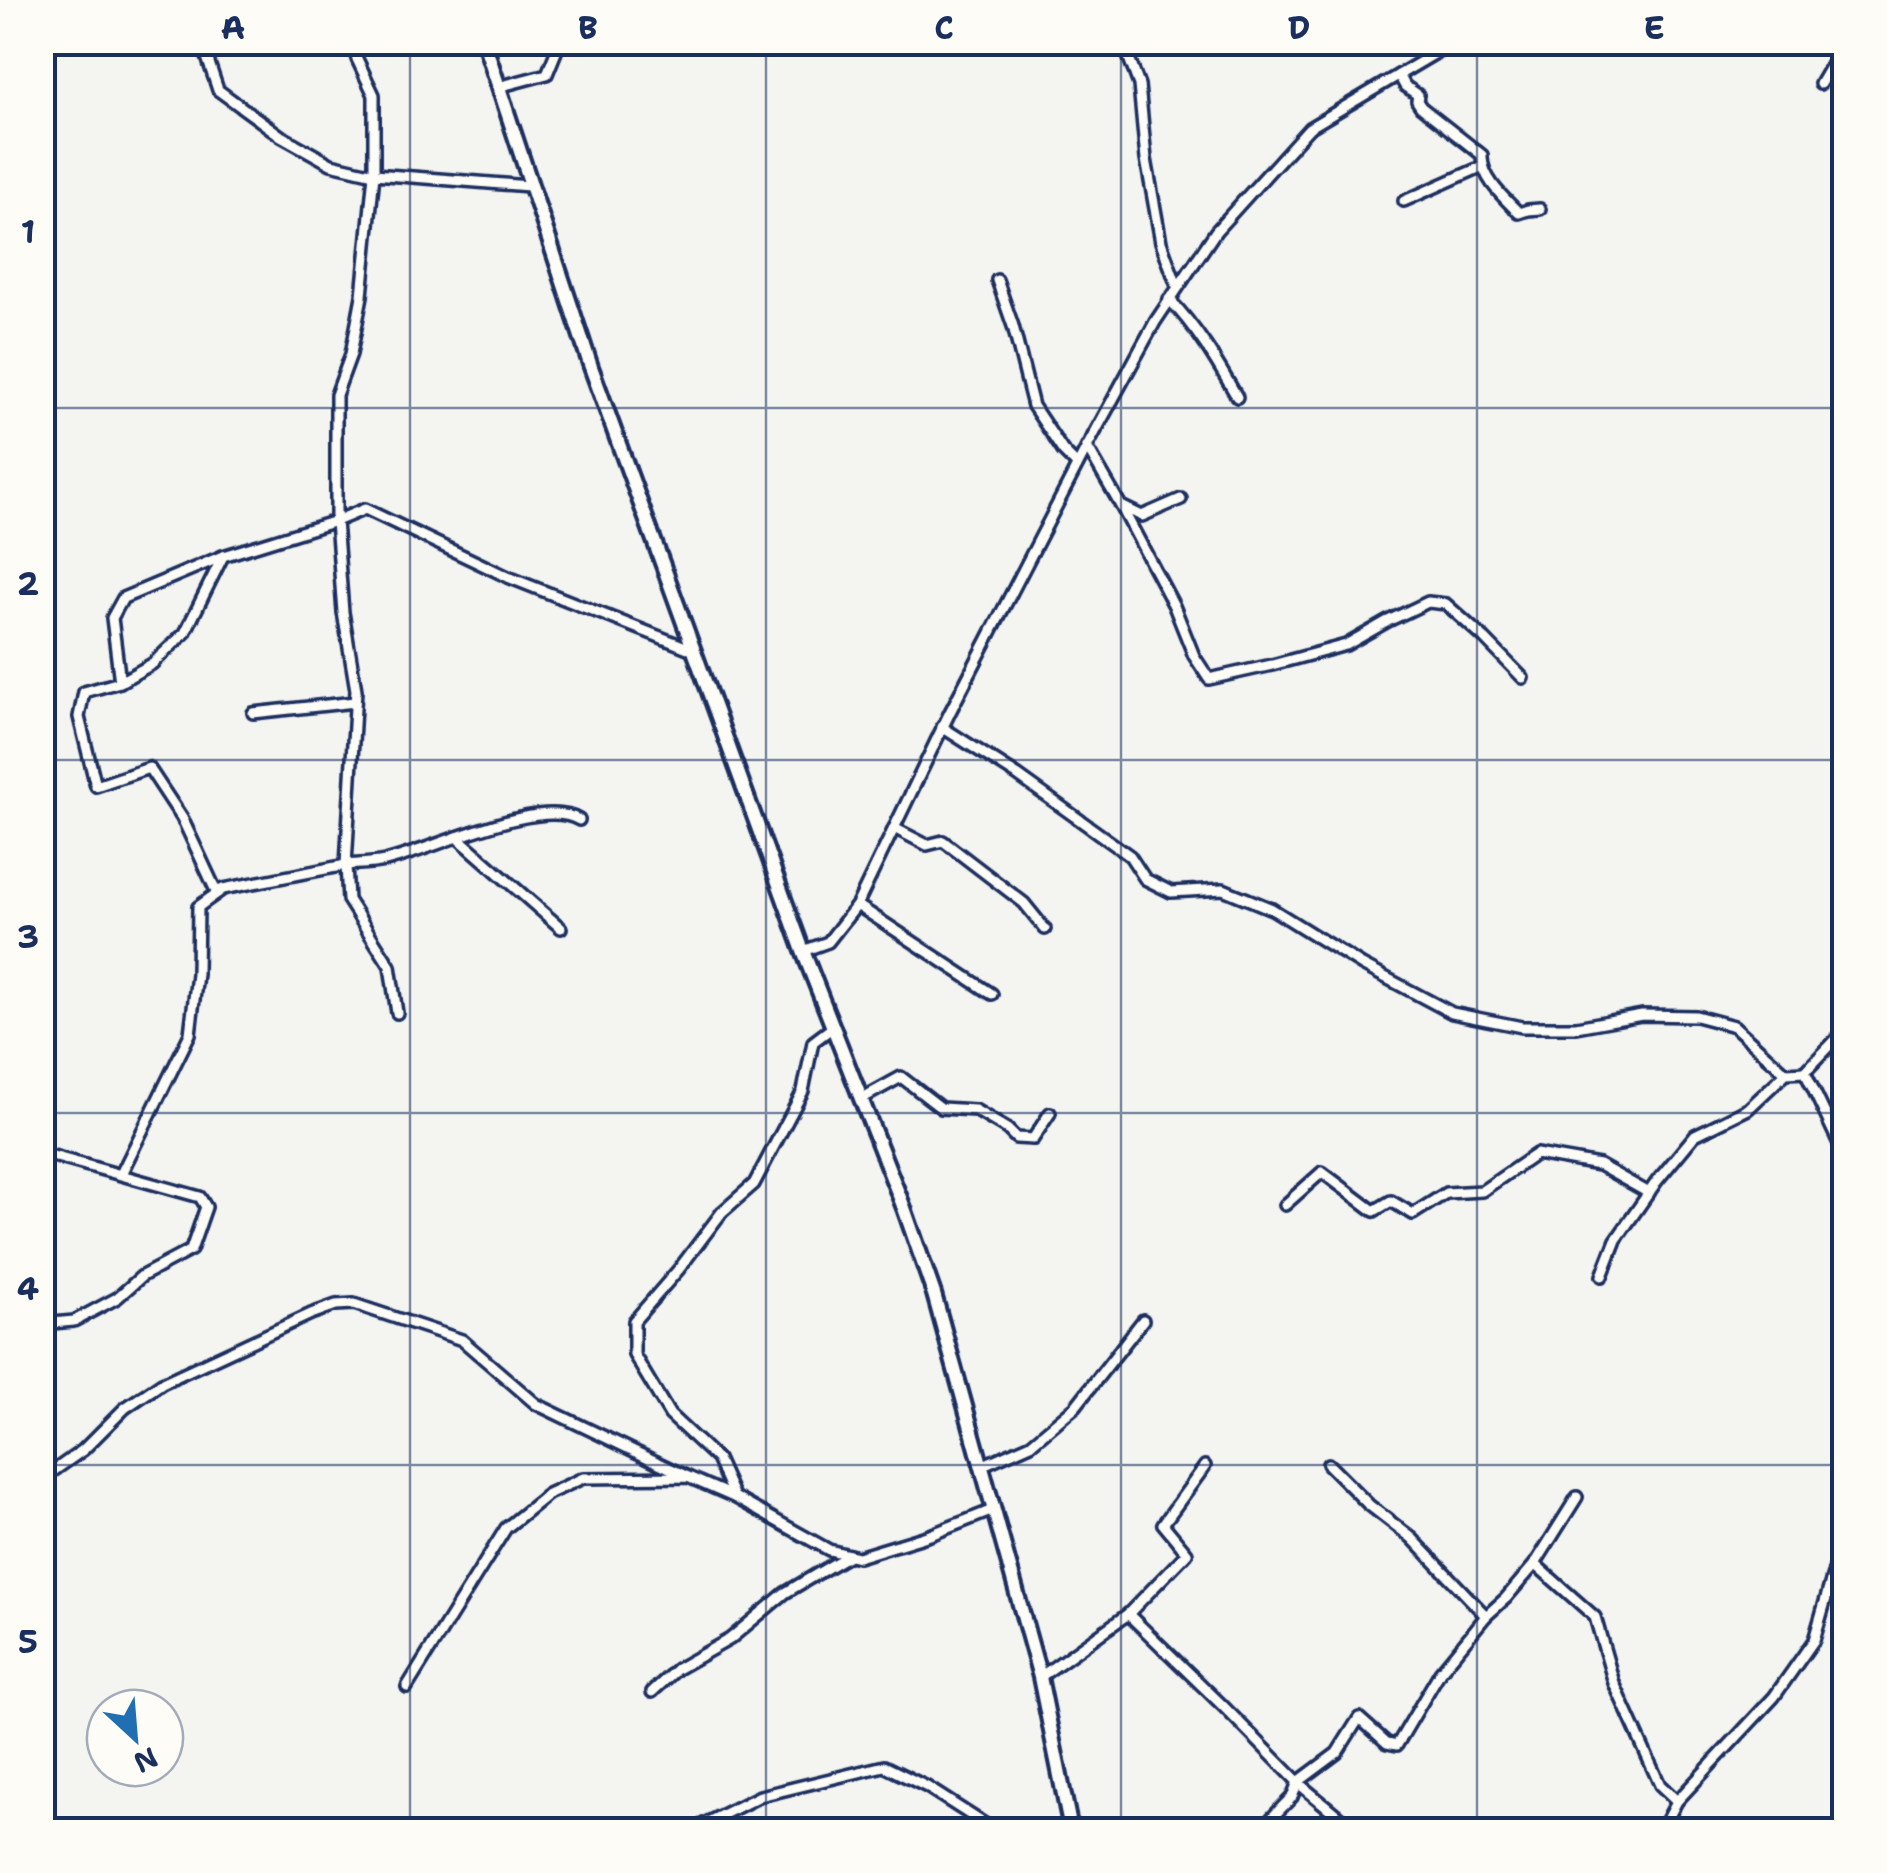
<svg xmlns="http://www.w3.org/2000/svg" width="1887" height="1873" viewBox="0 0 1887 1873" font-family="'Shantell Sans',sans-serif">
<style>
.lines{fill:none;stroke-linecap:round;stroke-linejoin:round}
.minor-casing{stroke:#1b2f5e;stroke-width:16}
.secondary-casing{stroke:#1b2f5e;stroke-width:20}
.minor{stroke:#fdfcf7;stroke-width:9}
.secondary{stroke:#fdfcf7;stroke-width:12}
.grid{fill:none;stroke:#1b2f5e;stroke-width:2.5;stroke-opacity:0.55}
.neatline{fill:none;stroke:#1b2f5e;stroke-width:4}
.grid-label{font-size:32px;text-anchor:middle;font-weight:bold;fill:#1b2f5e}
</style>
<rect width="100%" height="100%" fill="#f4f4f1"/>
<filter id="ink" filterUnits="userSpaceOnUse"><feTurbulence type="fractalNoise" baseFrequency=".01" numOctaves="2"/><feDisplacementMap in="SourceGraphic" scale="20" xChannelSelector="R" yChannelSelector="G"/><feConvolveMatrix kernelMatrix="1 2 1 2 8 2 1 2 1" color-interpolation-filters="sRGB"/></filter>
<g filter="url(#ink)">
<g class="lines">
<defs>
<g id="minor">
<polyline points="202,42 218,90 281,136 331,164 374,174 529,186"/>
<polyline points="1123,42 1139,85 1146,159 1161,242 1177,286"/>
<path d="M1399,75L1405,86L1418,95L1417,101L1421,107L1482,155C1481,178 1504,198 1519,213L1528,210L1540,209"/>
<polyline points="1820,84 1844,43"/>
<polyline points="498,87 547,74 560,42"/>
<polyline points="1404,201 1481,167"/>
<polyline points="997,280 1013,326 1033,406 1063,451 1077,465"/>
<path d="M1169,299C1197,328 1217,362 1237,397"/>
<polyline points="1087,447 1121,506 1142,516 1181,499"/>
<polyline points="1121,506 1174,606 1194,656 1209,679 1272,665 1346,645 1388,621 1428,602 1446,604 1485,639 1523,678"/>
<polyline points="120,682 112,618 123,598 223,556"/>
<polyline points="253,713 355,702"/>
<polyline points="942,727 1017,775 1130,856 1145,879 1171,892 1223,889 1272,909 1362,965 1452,1013 1522,1027 1576,1027 1642,1015 1696,1016 1734,1026 1786,1073"/>
<polyline points="894,828 927,845 943,841 1024,903 1045,929"/>
<polyline points="457,837 561,928"/>
<polyline points="217,893 182,818 149,768 96,786 79,717 84,692 120,682 152,664 185,633 223,556 336,521 365,509 508,577 693,650"/>
<polyline points="857,905 992,994"/>
<polyline points="803,951 828,942 857,905 950,712 1087,447 1155,322 1216,231 1309,128 1434,54 1461,42"/>
<path d="M397,1013L390,966L348,900L346,865C358,864 372,864 385,861C430,851 540,796 579,820"/>
<polyline points="833,1027 813,1042 803,1091 754,1184 722,1212 679,1269 634,1321 634,1355 670,1415 717,1459 734,1497 829,1550 858,1557 930,1535 993,1510"/>
<polyline points="1844,1031 1805,1072 1844,1154"/>
<polyline points="861,1099 901,1077 941,1108 975,1110 1007,1129 1016,1138 1033,1139 1050,1113"/>
<polyline points="42,1153 200,1197 206,1207 191,1250 142,1276 117,1298 74,1321 42,1324"/>
<polyline points="121,1174 190,1034 197,974 198,907 223,889 346,865 356,690 343,612 336,521 336,395 351,354 362,296 374,174 374,95 357,59 353,42"/>
<polyline points="1285,1205 1322,1172 1374,1211 1391,1201 1413,1214 1446,1193 1482,1191 1536,1154 1599,1165 1649,1193"/>
<polyline points="1844,1267 1842,1282 1844,1292"/>
<polyline points="1602,1276 1616,1240 1657,1181 1695,1135 1748,1109 1786,1073 1805,1072"/>
<polyline points="1328,1464 1369,1505 1412,1538 1486,1616"/>
<polyline points="981,1466 1031,1444 1076,1406 1143,1320"/>
<polyline points="42,1479 83,1450 125,1408 162,1383 311,1314 336,1305 354,1304 462,1340 536,1404 688,1477"/>
<polyline points="1535,1564 1595,1617 1614,1683 1660,1785 1677,1801"/>
<polyline points="1128,1614 1187,1553 1163,1524 1205,1466"/>
<polyline points="1040,1677 1128,1614 1222,1705 1303,1787 1355,1830"/>
<polyline points="407,1687 506,1528 548,1494 583,1478 688,1477 734,1497"/>
<polyline points="652,1692 677,1669 730,1639 785,1593 849,1555"/>
<polyline points="692,1830 760,1796 884,1766 927,1787 994,1830"/>
<polyline points="1260,1830 1292,1797 1298,1782 1337,1753 1359,1718 1387,1743 1397,1745 1440,1672 1486,1616 1506,1598 1535,1564 1577,1497"/>
<polyline points="1662,1830 1677,1801 1774,1697 1814,1640 1844,1536"/>
</g>
<polyline id="secondary" points="484,42 591,367 803,951 904,1208 934,1294 1040,1677 1071,1830"/>
</defs>
<use href="#minor" class="minor-casing"/>
<use href="#secondary" class="secondary-casing"/>
<use href="#minor" class="minor"/>
<use href="#secondary" class="secondary"/>
</g>
</g>
<path class="grid" d="M410,42V1830M766,42V1830M1121,42V1830M1477,42V1830M42,408H1844M42,760H1844M42,1113H1844M42,1465H1844"/>
<rect width="1887" height="1873" fill="none" stroke="#fdfcf7" stroke-width="110"/>
<g transform="translate(135 1738) rotate(154)"><circle r="48" fill="#fdfcf7" stroke="#a3aaba" stroke-width="2.5"/>
<path d="M0-8L18 38L0 25L-18 38Z" fill="#1f6fb2"/>
<text y="-15" font-size="28" font-weight="bold" text-anchor="middle" fill="#1b2f5e">N</text>
</g>
<rect x="55" y="55" width="1777" height="1763" class="neatline"/>
<g class="grid-label">
<text x="233" y="39">A</text>
<text x="588" y="39">B</text>
<text x="944" y="39">C</text>
<text x="1299" y="39">D</text>
<text x="1654" y="39">E</text>
<text x="28" y="243">1</text>
<text x="28" y="595">2</text>
<text x="28" y="948">3</text>
<text x="28" y="1300">4</text>
<text x="28" y="1653">5</text>
</g>
</svg>
